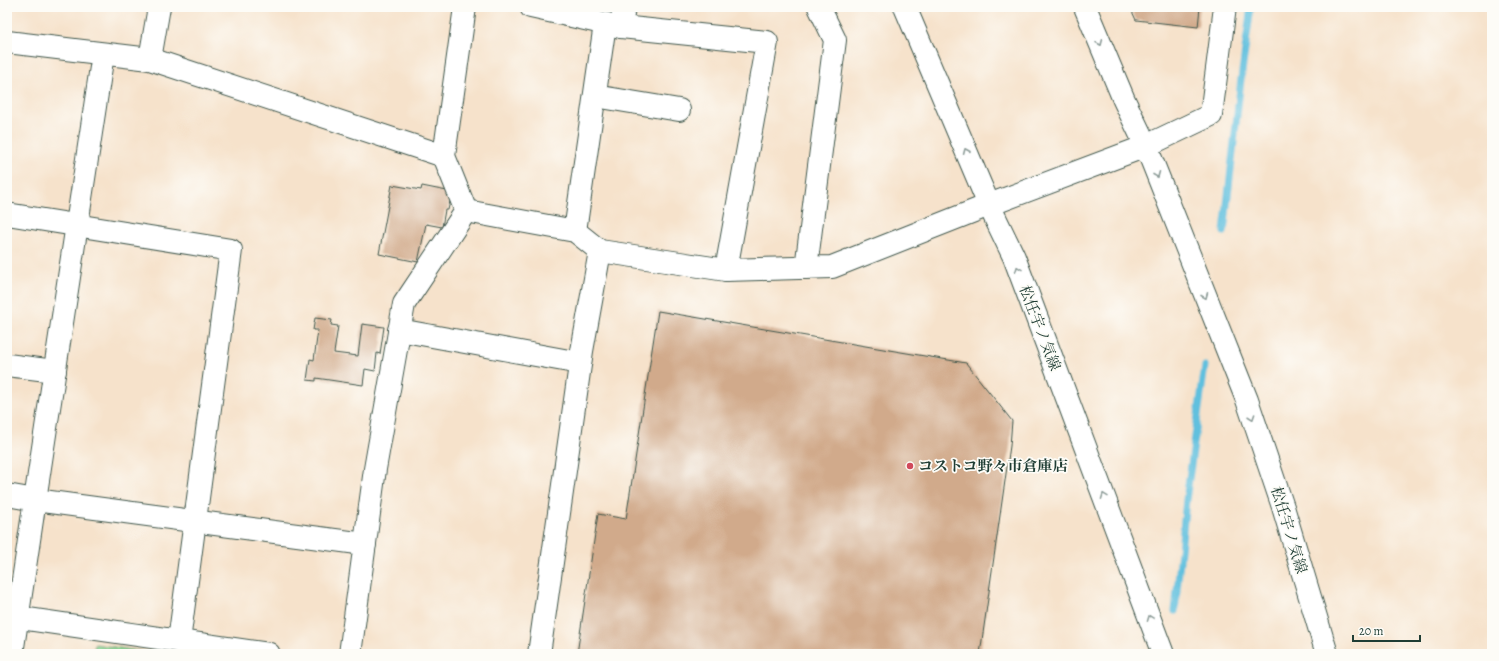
<svg xmlns="http://www.w3.org/2000/svg" width="1499" height="661" viewBox="0 0 1499 661" font-family="Alegreya,'Noto Serif JP',serif">
<style>
.green{fill:#8bd794;stroke:#558a64}
.lines{fill:none;stroke-linecap:round;stroke-linejoin:round}
.stream{stroke:#60c0de;stroke-width:7}
.building{fill:#d1aa8b}
.minor-casing{stroke:#3f564b;stroke-width:24}
.major-casing{stroke:#3f564b;stroke-width:24}
.minor{stroke:#fff;stroke-width:22}
.major{stroke:#fff;stroke-width:22}
.oneway{stroke:#8f9e9a}
.poi-dot{fill:#d1495b;stroke:#fdfcf7;stroke-width:1.5}
.labels{text-anchor:middle;dominant-baseline:central;stroke-width:3.5;stroke-linejoin:round;paint-order:stroke}
.street-label{font-size:15px;fill:#1f3d34;stroke:#fdfcf7}
.poi-label{font-size:15px;font-weight:bold;fill:#1f3d34;stroke:#fdfcf7;text-anchor:start}
</style>
<rect width="100%" height="100%" fill="#fdfcf7"/>
<filter id="ink" filterUnits="userSpaceOnUse"><feTurbulence type="fractalNoise" baseFrequency=".025" numOctaves="2"/><feDisplacementMap in="SourceGraphic" scale="8" xChannelSelector="R" yChannelSelector="G"/><feConvolveMatrix kernelMatrix="1 2 1 2 8 2 1 2 1" color-interpolation-filters="sRGB"/></filter>
<filter id="wash" filterUnits="userSpaceOnUse"><feTurbulence type="fractalNoise" baseFrequency=".012" numOctaves="4" result="noise"/><feDisplacementMap in="SourceGraphic" scale="16" xChannelSelector="R" yChannelSelector="G"/><feGaussianBlur stdDeviation="0.9" result="paint"/><feColorMatrix in="noise" values="0 0 0 0 0 0 0 0 0 0 0 0 0 0 0 0 0 1.4 0 .05"/><feComposite in="paint" operator="in"/></filter>
<g filter="url(#wash)">
<rect width="100%" height="100%" fill="#f6e2cb"/>
<polygon class="green" points="95,644 157,654 93,654"/>
<g class="lines">
<g class="stream">
<polyline points="1224,232 1241,79 1251,7"/>
<polyline points="1175,611 1186,500 1205,366"/>
</g>
</g>
<g id="blocks">
<g class="building">
<polygon points="1130,7 1200,7 1198,27 1136,20"/>
<polygon points="392,185 421,190 422,186 452,192 448,210 445,210 442,227 426,224 418,262 379,254"/>
<polygon points="658,311 966,363 1012,421 1010,446 980,654 577,654 598,514 626,519"/>
<polygon points="315,318 332,320 331,325 338,326 334,353 358,356 362,324 384,327 380,354 377,353 375,371 365,369 363,385 316,378 316,381 307,380 310,359 314,360 318,330 313,330"/>
</g>
</g>
</g>
<g filter="url(#ink)">
<use href="#blocks" fill-opacity="0" stroke="#3f564b" stroke-width="1"/>
<g class="lines">
<defs>
<g id="minor">
<polyline points="531,7 621,27 767,42 726,270"/>
<polyline points="621,27 624,7"/>
<polyline points="7,42 150,59 444,156"/>
<polyline points="103,54 35,500 365,544"/>
<polyline points="150,59 159,7"/>
<polyline points="595,96 679,110"/>
<polyline points="466,211 575,231 600,251 726,270 832,267 989,205 1146,146 1211,115 1225,7"/>
<polyline points="7,214 231,250 179,641"/>
<polyline points="575,231 605,24"/>
<polyline points="806,268 835,40 819,7"/>
<polyline points="399,330 580,363"/>
<polyline points="7,365 55,371"/>
<polyline points="7,495 35,500 12,654"/>
<polyline points="7,616 269,654"/>
<polyline points="350,654 375,469 404,304 466,211 444,156 465,7"/>
<polyline points="539,654 582,351 600,251"/>
</g>
<g id="major">
<polyline points="905,7 989,205 1014,257 1163,654"/>
<polyline points="1085,7 1124,100 1146,146 1247,400 1283,507 1327,654"/>
</g>
</defs>
<use href="#minor" class="minor-casing"/>
<use href="#major" class="major-casing"/>
<use href="#minor" class="minor"/>
<use href="#major" class="major"/>
</g>
<defs><path id="oneway-chevron" d="M-2-3.5L2.5 0L-2 3.5" fill="none" stroke-width="1.6" stroke-linecap="round" stroke-linejoin="round"/></defs>
<g class="oneway">
<use href="#oneway-chevron" transform="translate(1100 43) rotate(67)"/>
<use href="#oneway-chevron" transform="translate(966 151) rotate(-113)"/>
<use href="#oneway-chevron" transform="translate(1157 175) rotate(68)"/>
<use href="#oneway-chevron" transform="translate(1018 269) rotate(-111)"/>
<use href="#oneway-chevron" transform="translate(1205 296) rotate(68)"/>
<use href="#oneway-chevron" transform="translate(1252 417) rotate(71)"/>
<use href="#oneway-chevron" transform="translate(1104 496) rotate(-111)"/>
<use href="#oneway-chevron" transform="translate(1150 618) rotate(-111)"/>
</g>
</g>
<circle class="poi-dot" cx="910" cy="466" r="4"/>
<g class="labels">
<g class="street-label">
<text transform="translate(1040 328) rotate(69)">松任宇ノ気線</text>
<text transform="translate(1289 530) rotate(73)">松任宇ノ気線</text>
</g>
<g class="poi-label">
<text x="918" y="466">コストコ野々市倉庫店</text>
</g>
</g>
<rect width="1499" height="661" fill="none" stroke="#fdfcf7" stroke-width="24"/>
<path d="M1353 635v6h67v-6" fill="none" stroke="#1f3d34" stroke-width="2"/>
<text x="1359" y="635" font-size="12" fill="#1f3d34" stroke="#fdfcf7" stroke-width="3" paint-order="stroke">20 m</text>
</svg>
